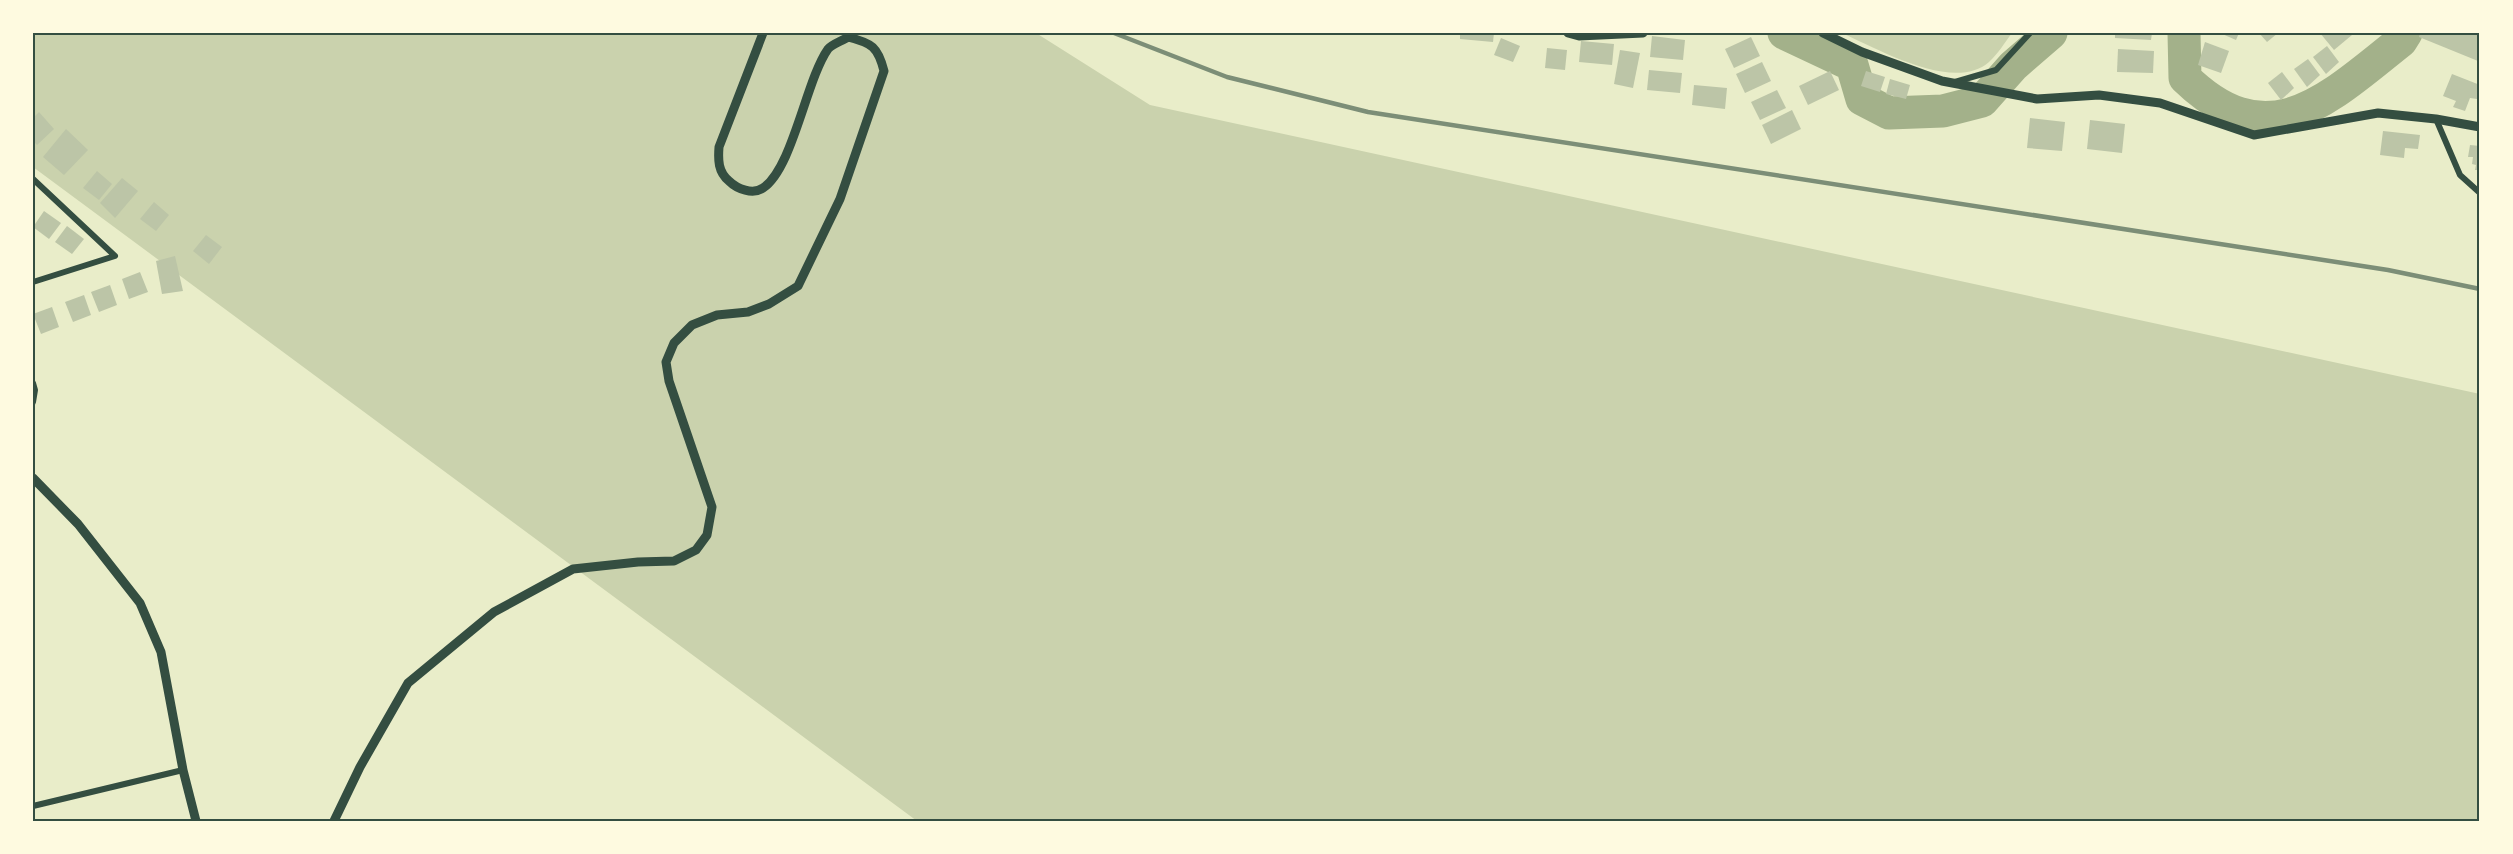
<svg xmlns="http://www.w3.org/2000/svg" width="2513" height="854" viewBox="0 0 2513 854" font-family="Montserrat,sans-serif">
<style>
.green{fill:#cad2ad}
.lines{fill:none;stroke-linecap:round;stroke-linejoin:round}
.river{stroke:#a3b18a;stroke-width:33}
.building{fill:#bcc5a7}
.minor{stroke:#344e41;stroke-width:6}
.tertiary{stroke:#344e41;stroke-width:9}
.rail{stroke:#7c8e77;stroke-width:4.5}
.neatline{fill:none;stroke:#344e41;stroke-width:2}
</style>
<rect width="100%" height="100%" fill="#e9edc9"/>
<g class="green">
<polygon points="33,33 1036,33 1150,105 2480,394 2480,821 917,821 33,167"/>
<path d="M1842,33H2012C2005,42 1998,54 1989,62C1954,93 1878,49 1842,33Z"/>
</g>
<g class="lines">
<g class="river">
<polyline points="1784,33 1852,65 1862,99 1889,113 1943,111 1982,101 2013,66 2051,33"/>
<path d="M2184,33L2185,78C2269,160 2329,98 2401,41L2406,33"/>
</g>
</g>
<g class="building">
<polygon points="1460,33 1494,33 1493,42 1460,39"/>
<polygon points="2115,33 2152,33 2151,40 2115,38"/>
<polygon points="2220,33 2239,33 2236,40"/>
<polygon points="2259,33 2278,33 2267,42"/>
<polygon points="2320,33 2350,33 2352,35 2334,50"/>
<polygon points="2420,33 2480,33 2478,61 2419,37"/>
<polygon points="1652,36 1685,40 1683,60 1650,57"/>
<polygon points="1751,37 1760,56 1734,68 1725,49"/>
<polygon points="1501,38 1520,46 1513,62 1494,55"/>
<polygon points="1581,41 1614,44 1612,65 1579,62"/>
<polygon points="2205,42 2229,51 2221,73 2198,65"/>
<polygon points="2327,46 2339,62 2326,74 2313,57"/>
<polygon points="1547,48 1567,50 1565,70 1545,68"/>
<polygon points="2118,49 2154,51 2153,73 2117,72"/>
<polygon points="1620,50 1640,53 1633,88 1614,84"/>
<polygon points="2308,59 2320,75 2307,87 2294,69"/>
<polygon points="1762,62 1771,81 1745,93 1736,74"/>
<polygon points="1649,70 1682,73 1680,93 1647,90"/>
<polygon points="1830,71 1839,90 1808,105 1799,86"/>
<polygon points="1866,71 1885,77 1880,92 1861,86"/>
<polygon points="2282,72 2294,88 2281,100 2268,83"/>
<polygon points="2452,74 2480,85 2477,99 2470,98 2465,111 2453,107 2456,101 2443,96"/>
<polygon points="1890,79 1910,85 1906,99 1886,94"/>
<polygon points="1694,85 1727,88 1725,109 1692,105"/>
<polygon points="1777,90 1786,108 1760,120 1751,102"/>
<polygon points="1792,110 1801,129 1771,144 1762,125"/>
<polygon points="39,112 54,129 37,145 33,141 33,118"/>
<polygon points="2030,118 2065,122 2062,151 2027,148"/>
<polygon points="2090,120 2125,124 2122,153 2087,149"/>
<polygon points="66,129 88,150 64,175 43,157"/>
<polygon points="2383,131 2420,135 2418,149 2405,148 2404,158 2380,155"/>
<polygon points="2470,145 2480,146 2480,170 2475,170 2476,165 2472,164 2473,157 2468,157"/>
<polygon points="97,171 112,184 99,200 83,188"/>
<polygon points="122,178 138,191 115,218 100,203"/>
<polygon points="154,202 169,215 156,231 140,219"/>
<polygon points="44,211 61,223 49,239 33,227"/>
<polygon points="67,226 84,239 72,254 55,242"/>
<polygon points="206,235 222,247 209,264 193,251"/>
<polygon points="175,256 183,291 162,294 156,261"/>
<polygon points="140,272 148,292 129,299 122,279"/>
<polygon points="110,285 117,305 99,312 91,292"/>
<polygon points="84,295 91,315 73,322 65,302"/>
<polygon points="52,307 59,327 41,334 33,314"/>
</g>
<g class="lines">
<g class="minor">
<polyline points="1955,82 1996,70 2030,33"/>
<polyline points="2436,119 2460,175 2480,193"/>
<polyline points="33,179 115,256 33,282"/>
<polyline points="33,383 35,390 33,402"/>
<polyline points="33,806 183,770"/>
</g>
<g class="tertiary">
<polyline points="1568,33 1579,36 1643,33"/>
<polyline points="1823,33 1862,52 1942,81 2037,99 2099,95 2160,103 2254,135 2378,113 2436,119 2480,127"/>
<polyline points="33,478 78,524 140,603 161,652 183,770 196,821"/>
<path d="M334,821L360,767L408,683L494,612L573,569L638,562L674,561L696,550L707,535L712,507L669,381L666,362L674,343L692,325L717,315L748,312L769,304L798,286L840,199L884,71C878,47 872,43 848,37C842,41 832,44 828,49C806,80 793,168 763,188C753,195 737,189 729,181C718,172 718,160 719,147L763,33"/>
</g>
<polyline class="rail" points="1114,33 1227,77 1368,112 2388,270 2480,289"/>
</g>
<rect width="2513" height="854" fill="none" stroke="#fefae0" stroke-width="69"/>
<rect x="34" y="34" width="2444" height="786" class="neatline"/>
</svg>
